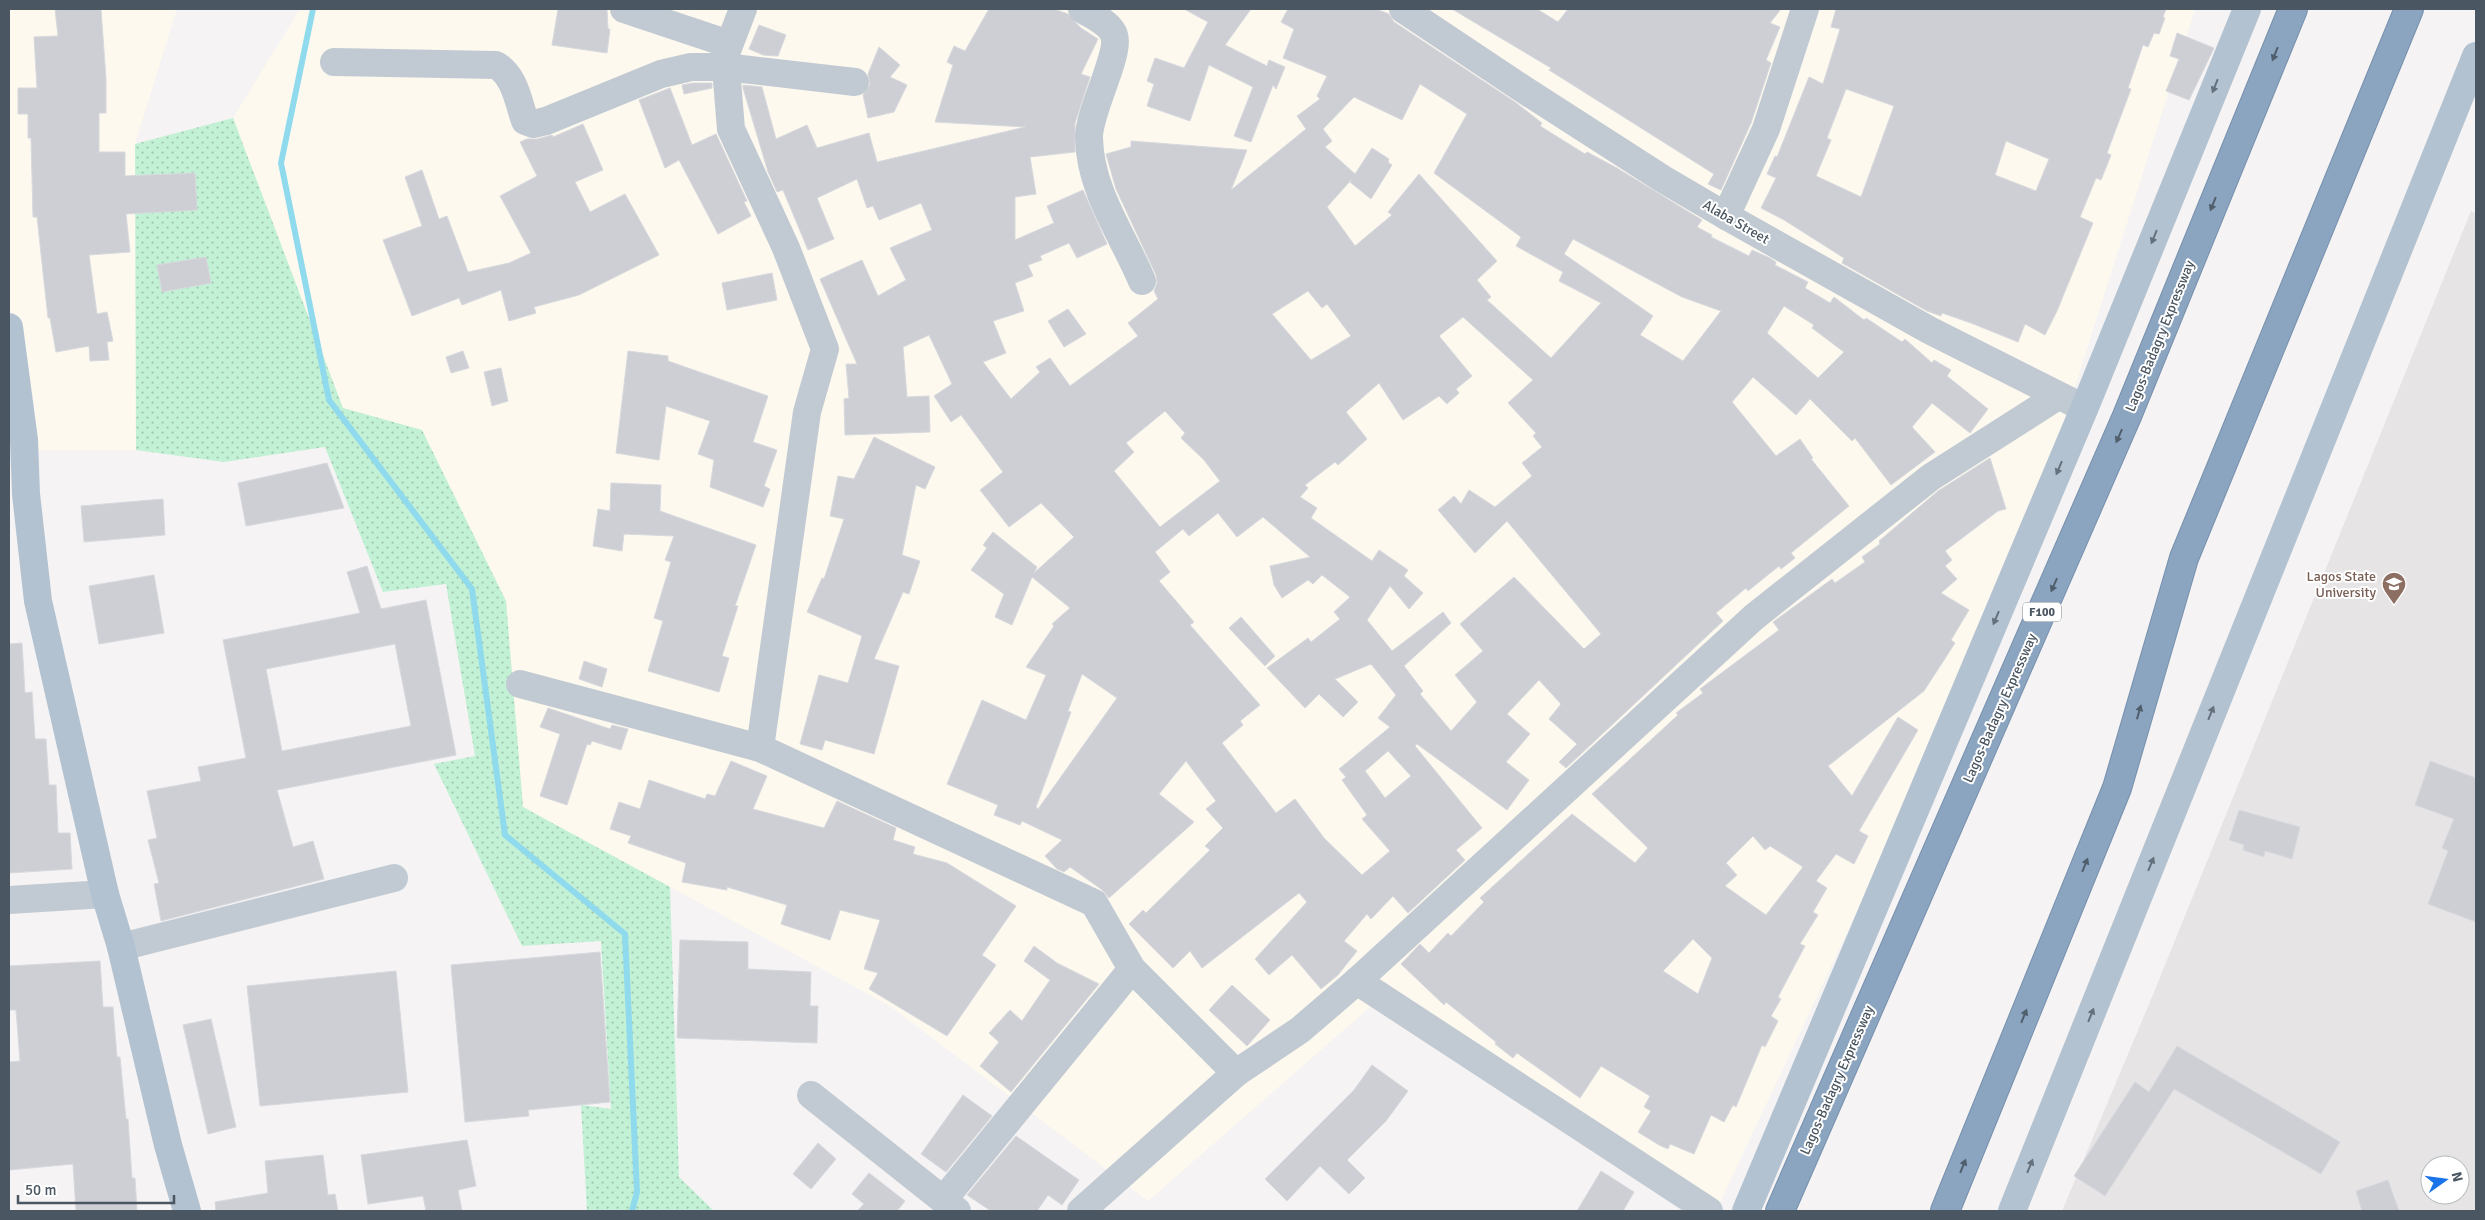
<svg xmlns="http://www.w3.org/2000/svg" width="2485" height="1220" viewBox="0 0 2485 1220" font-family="Signika,sans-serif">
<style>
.commercial{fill:#fdf9ef}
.education{fill:#e6e4e5;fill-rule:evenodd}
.grass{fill:url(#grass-dots)}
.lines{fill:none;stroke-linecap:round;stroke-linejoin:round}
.stream{stroke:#90daee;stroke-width:6}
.building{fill:#cdcfd5;stroke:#d7d9de;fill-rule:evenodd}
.highway-casing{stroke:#7690ad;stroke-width:30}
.minor{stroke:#c1cad2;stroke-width:28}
.major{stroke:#b3c2d1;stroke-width:28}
.highway{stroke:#8ba5c1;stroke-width:28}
.oneway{fill:#505e6b}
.oneway2{fill:#64717d}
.labels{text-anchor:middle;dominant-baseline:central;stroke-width:4;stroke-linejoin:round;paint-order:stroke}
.shield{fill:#fff;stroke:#808990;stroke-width:1}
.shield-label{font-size:12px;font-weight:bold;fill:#4a5661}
.street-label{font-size:14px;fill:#4a5661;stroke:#fff}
.education-label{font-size:14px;fill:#785e54;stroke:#fff;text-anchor:end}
</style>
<defs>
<pattern id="grass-dots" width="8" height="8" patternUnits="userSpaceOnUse" patternTransform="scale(1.25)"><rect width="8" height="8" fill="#c3f1d5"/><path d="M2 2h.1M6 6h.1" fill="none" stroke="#a0c6b0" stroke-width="1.8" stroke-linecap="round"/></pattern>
</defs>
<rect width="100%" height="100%" fill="#f5f3f3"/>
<g class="commercial">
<polygon points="9,9 177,9 135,144 136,450 9,450"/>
<polygon points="300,9 2195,9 2046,478 1937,741 1716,1211 1385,994 1148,1201 890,1006 523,807 506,601 422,430 343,408 233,118"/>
</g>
<path class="education" d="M2471,211L2476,214V1211H2062L2152,997ZM2430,1165H2460V1195H2430Z"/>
<polygon class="grass" points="233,118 343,408 422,430 506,601 523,807 670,887 679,1177 714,1211 587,1211 581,1105 611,1109 601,941 522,946 434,764 475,756 446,584 383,592 325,447 224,462 136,450 135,144"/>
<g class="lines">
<polyline class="stream" points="313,9 281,163 329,400 472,589 505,835 625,934 637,1192 632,1211"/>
</g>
<g class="building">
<polygon points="55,9 101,9 106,79 106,113 99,113 99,152 125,152 125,176 195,173 197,210 126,214 130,252 89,255 97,314 107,312 113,341 107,342 109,360 90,361 89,346 56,352 50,318 48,318 37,217 33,217 31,138 28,138 28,114 18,114 18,88 37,88 34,37 58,36"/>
<polygon points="558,9 607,9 608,29 610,29 607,53 552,45"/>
<path d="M989,9H1054L1068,14L1081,28L1098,39L1081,74L1090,77L1075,123V152L1030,157L1036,194L1015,197V240L1054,223L1047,206L1083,190L1107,244L1077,258L1069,243L1040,256L1042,260L1028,265L1033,276L1015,283L1024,311L993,321L1006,353L983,362L1011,399L1040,372L1036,367L1050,358L1070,386L1138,336L1128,323L1158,299L1154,291L1157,283L1156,275L1116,189L1106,154L1131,147V141L1247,150L1231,190L1306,129L1297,116L1320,99L1317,96L1327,76L1283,58L1294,29L1281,22L1288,9H1376L1389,14L1394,22L1515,102L1542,123L1540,126L1585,154L1587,152L1617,168L1702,220L1697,227L1712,235L1711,237L1749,256L1752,250L1770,258L1776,262L1775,265L1808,282L1805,288L1830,303L1834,297L1864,320L1866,318L1902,342L1905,339L1932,363L1934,360L1951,370L1947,376L1988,409L1970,433L1932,403L1912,427L1935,452L1891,485L1855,438L1852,441L1810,399L1796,415L1753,377L1732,402L1776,456L1800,439L1813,458L1811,459L1849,506L1791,553L1795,558L1781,569L1779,566L1748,591L1746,588L1716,613L1723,621L1566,768L1559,762L1577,744L1549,719L1561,704L1539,680L1507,714L1530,734L1506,762L1529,780L1507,810L1417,744L1415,746L1482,828L1456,850L1465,860L1408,913L1393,896L1371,919L1367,914L1344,941L1357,951L1338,975L1321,989L1292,955L1269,975L1255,959L1307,902L1299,893L1202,968L1190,951L1173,968L1129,924L1143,910L1146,913L1210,850L1205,846L1223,828L1206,809L1216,801L1186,761L1159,794L1194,822L1109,898L1101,889L1070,867L1064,872L1057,869L1045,856L1062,840L1022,821L1020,825L994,815L998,805L947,784L982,700L1026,720L1046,675L1026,667L1054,626L1052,624L1070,608L1032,577L1012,625L995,617L1004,594L971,570L987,548L983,545L993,532L1037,567L1034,573L1074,537L1041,503L1009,527L980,490L1003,472L961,415L951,422L934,396L952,384L929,335L903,347L907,397L929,396L930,432L845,435L844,399L849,398L846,364H857L820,279L862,260L878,296L906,280L890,248L932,230L921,203L879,220L873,206L867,208L857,179L817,198L834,239L808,250L783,190L777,192L768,172L743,88V85L762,87L776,139L807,125L817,148L869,133L877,162L1025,127L935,122L953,65L947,62L954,46L965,51ZM1420,84L1467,114L1434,173L1521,237L1516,246L1563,272L1559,281L1601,303L1551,358L1487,300L1491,297L1477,280L1497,261L1419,174L1388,212L1392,215L1355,246L1327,207L1352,179L1350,182L1371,199L1392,165L1388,162L1389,159L1372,148L1355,174L1325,147L1332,141L1323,129L1354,97L1402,120ZM1573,239L1682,297L1721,311L1683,361L1640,335L1653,316L1564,254ZM1308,291L1322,308L1327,304L1351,336L1311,360L1272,314ZM1784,306L1814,325L1812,328L1844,352L1818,378L1767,333ZM1463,317L1533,380L1508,403L1536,433L1533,436L1542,447L1522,463L1532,476L1495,507L1469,490L1461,504L1454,496L1438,510L1475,553L1507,521L1601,634L1584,649L1514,577L1460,624L1483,651L1455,675L1477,702L1451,731L1420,694L1423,691L1404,666L1451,623L1443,612L1392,651L1367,620L1390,586L1409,609L1423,593L1404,576L1408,570L1379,550L1372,561L1311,518L1317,508L1300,497L1308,488L1305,485L1335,462L1338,465L1367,439L1346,412L1379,383L1403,420L1439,396L1447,404L1459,393L1456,389L1472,376L1439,336ZM1165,411L1185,433L1181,438L1204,460L1220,481L1160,527L1114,471L1134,452L1126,443ZM1218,513L1237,537L1263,517L1310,557L1270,566L1274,585L1282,598L1308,580L1313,584L1322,575L1350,597L1334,612L1340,619L1311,642L1308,638L1267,668L1305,708L1319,694L1343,717L1358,702L1335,679L1371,664L1396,695L1378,718L1390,727L1339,769L1346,777L1342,780L1367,815L1362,819L1390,851L1362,875L1324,838L1295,799L1276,813L1222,743L1243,725L1240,721L1260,705L1190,625L1194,622L1159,581L1170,572L1155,552L1183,529L1189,536ZM1082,674L1117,698L1038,809L1036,807L1071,712L1068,711ZM1388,751L1411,776L1385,798L1365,771Z"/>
<polygon points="1184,9 1251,9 1225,45 1267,66 1269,60 1285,67 1276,89 1273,85 1251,142 1234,136 1253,87 1209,65 1190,121 1147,106 1154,84 1147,81 1155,58 1184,68 1208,22"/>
<polygon points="1452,9 1537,9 1558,22 1568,9 1781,9 1770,23 1780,27 1766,60 1771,63 1751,123 1721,190 1708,184 1714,174 1549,70 1551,68"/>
<path d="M1836,9H2166L2163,17L2165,18L2159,34L2154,33L2148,47L2143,45L2128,88L2131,89L2107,153L2111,155L2101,180L2096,178L2080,217L2093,223L2057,311L2045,335L2025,324L2018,342L1971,323L1942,313L1941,316L1927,311L1842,263L1844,258L1784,220L1761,208L1776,178L1767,174L1775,156L1777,157L1809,77L1823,84L1840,29L1831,27ZM1846,89L1894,106L1861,197L1816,176L1831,140L1827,138ZM2006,141L2049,159L2036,191L1995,175Z"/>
<polygon points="759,25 786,35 778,56 763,55 749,49"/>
<polygon points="2177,33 2214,48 2189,100 2166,91 2179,59 2170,56"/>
<polygon points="879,47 900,65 890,77 907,85 894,112 868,118 863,95 870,84 868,74"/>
<polygon points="693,83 712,83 712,88 684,94 682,85"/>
<polygon points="670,88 692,145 716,134 747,201 744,202 751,216 718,234 679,160 665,168 639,100"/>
<polygon points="583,124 603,170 575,182 590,212 625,194 659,255 579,295 534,307 536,313 509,321 501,290 462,305 459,298 412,316 383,240 422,226 405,177 422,170 439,219 447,216 468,272 509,263 531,253 500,196 537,176 520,142 527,139 537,139 552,135 553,137"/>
<polygon points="206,257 211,283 162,292 157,265"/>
<polygon points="772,273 777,300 727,310 722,283"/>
<polygon points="1068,309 1086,334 1064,347 1048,321"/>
<polygon points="463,351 469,368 451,373 446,357"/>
<polygon points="628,351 668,356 668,361 768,396 753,442 777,450 764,486 770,489 763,507 710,487 714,460 698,454 710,421 666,406 659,460 616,453"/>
<polygon points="501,368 508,401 492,406 484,372"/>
<polygon points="874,437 935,467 925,489 916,485 902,555 920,561 909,594 903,592 874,659 899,666 874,754 825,740 822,750 800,744 819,675 848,683 862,636 807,612 822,578 824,579 844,519 830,516 838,476 854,479"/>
<path d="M1990,458L2006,509L1998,511L1945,551L1952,560L1945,566L1957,579L1941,593L1969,610L1951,640L1955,643L1924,691L1828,766L1852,796L1898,717L1918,730L1859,831L1868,836L1854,864L1836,854L1816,881L1827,888L1813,912L1818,915L1800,944L1805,946L1778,997L1781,999L1771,1016L1778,1021L1765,1047L1762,1045L1736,1107L1733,1105L1724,1122L1711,1115L1694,1154L1670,1144L1668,1149L1659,1145L1638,1132L1651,1111L1644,1107L1650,1096L1601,1066L1580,1098L1517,1053L1513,1058L1495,1044L1496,1042L1446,1002L1444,1005L1401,964L1420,944L1429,953L1448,933L1451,936L1484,902L1480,898L1572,814L1635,863L1648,848L1592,794L1678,715L1676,713L1703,693L1700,689L1779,630L1773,622L1832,579L1835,583L1865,562L1862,557L1880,544L1879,541L1938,491ZM1753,836L1765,850L1770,846L1803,867L1766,915L1725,886L1737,875L1726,863ZM1693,939L1712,958L1698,994L1663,971Z"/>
<polygon points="327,463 344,508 246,526 238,483"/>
<polygon points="611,483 661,485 660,511 756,545 735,606 738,606 722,656 729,658 719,692 648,671 663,621 654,618 671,562 665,560 674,536 624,534 622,551 593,546 598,509 610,511"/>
<polygon points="163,499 165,535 84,542 81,506"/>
<path d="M367,566L381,609L426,600L456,755L277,790L293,847L313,841L324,879L161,921L154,884L159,883L148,840L157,838L147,791L201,781L198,767L246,758L223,640L360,613L347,572ZM395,644L411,726L282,751L266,669Z"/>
<polygon points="154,575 164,633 99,644 89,586"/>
<polygon points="1241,617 1275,656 1265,666 1229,628"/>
<polygon points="22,643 25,693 32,692 35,739 46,739 49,785 56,785 58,833 70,833 72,869 9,873 9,644"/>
<polygon points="584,661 607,669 602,687 579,679"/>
<polygon points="548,708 610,729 612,725 628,729 621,750 592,741 590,745 587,744 567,805 540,796 560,734 540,727"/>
<polygon points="731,761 767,776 753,809 824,828 837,801 896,828 893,840 915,847 913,854 947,863 1016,906 982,955 996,965 947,1036 869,989 878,973 864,969 880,920 840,910 830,940 781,924 787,905 727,887 727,890 682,882 686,863 628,843 631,836 610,829 619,802 640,809 649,780 705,799 707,794 715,796"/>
<polygon points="2430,761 2476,778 2476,922 2428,904 2448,851 2442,848 2454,819 2415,805"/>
<polygon points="2239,810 2300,827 2292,859 2265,851 2264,857 2243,850 2244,845 2229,840"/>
<polygon points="680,940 748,942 748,969 811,972 810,1006 818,1006 817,1043 677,1038"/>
<polygon points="1034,946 1057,963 1099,984 1011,1092 980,1066 999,1042 989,1033 1010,1010 1022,1021 1050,980 1024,961"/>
<polygon points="600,952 610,1102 528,1110 529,1116 465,1122 451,965"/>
<polygon points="100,961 103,1007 113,1007 117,1057 120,1057 126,1119 128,1119 132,1178 135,1178 137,1211 76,1211 73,1164 9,1170 9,1062 20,1061 16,1010 9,1010 9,966"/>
<polygon points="396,971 408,1092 260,1106 247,986"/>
<polygon points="1232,985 1270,1020 1247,1046 1209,1010"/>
<polygon points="211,1019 236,1127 208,1134 183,1025"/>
<polygon points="2177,1046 2340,1142 2321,1174 2174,1089 2105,1196 2074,1176 2135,1082 2149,1092"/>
<polygon points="1372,1065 1408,1091 1386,1121 1347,1160 1365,1178 1349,1194 1320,1166 1287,1201 1265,1179 1354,1090"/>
<polygon points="963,1095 992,1116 946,1172 921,1154"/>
<polygon points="1016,1136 1079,1180 1062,1205 1048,1195 1037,1211 991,1211 967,1195"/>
<polygon points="467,1140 476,1186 458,1190 462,1211 426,1211 423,1196 368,1204 361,1155"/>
<polygon points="818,1143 836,1159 811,1189 793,1174"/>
<polygon points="323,1155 328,1195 335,1194 338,1211 216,1211 215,1202 268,1193 265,1161"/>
<polygon points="1601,1171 1634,1192 1623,1211 1577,1211"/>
<polygon points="869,1173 905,1201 897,1211 857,1211 864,1204 852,1194"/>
<polygon points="2388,1180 2399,1211 2362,1211 2356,1191"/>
</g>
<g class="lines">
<defs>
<g id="highway">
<polyline points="1780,1211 2127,416 2293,9"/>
<polyline points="1945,1211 2117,788 2184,558 2409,9"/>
</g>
</defs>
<use href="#highway" class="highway-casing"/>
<g class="minor">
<polyline points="624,9 729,44"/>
<polyline points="743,9 725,56 731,129 786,248 825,349 807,412 760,748"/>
<path d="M1082,9C1091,15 1110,23 1114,35C1121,53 1088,113 1089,138C1090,191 1123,235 1142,281"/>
<polyline points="1403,9 1526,91 1663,179 1726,216 1929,330 2072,402"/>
<path d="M334,62L496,65C515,76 518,101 525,121L533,124L546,121L661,74L691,67H725L855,82"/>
<polyline points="1726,216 1766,129 1805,9"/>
<polyline points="520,684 760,748 1094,903 1132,969 1236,1073"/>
<polyline points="9,900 105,894"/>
<polyline points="121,947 394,878"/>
<polyline points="1357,981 1709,1211"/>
<polyline points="811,1095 957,1211"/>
<polyline points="944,1199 1132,969"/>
<polyline points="1081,1211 1236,1073 1300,1030 1357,981 1754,617 1931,477 2058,396"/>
</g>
<g class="major">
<polyline points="9,327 24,440 26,494 38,601 105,894 121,947 168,1145 187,1211"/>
<polyline points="1746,1211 2085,407 2247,9"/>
<polyline points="2012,1211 2476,56"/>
</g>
<use href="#highway" class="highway"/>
</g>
<defs><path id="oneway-solid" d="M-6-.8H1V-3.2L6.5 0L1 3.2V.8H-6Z" transform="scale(1.25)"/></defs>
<g class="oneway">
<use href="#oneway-solid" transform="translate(2275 54) rotate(112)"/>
<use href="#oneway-solid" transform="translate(2213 204) rotate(112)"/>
<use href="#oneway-solid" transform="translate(2119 436) rotate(114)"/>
<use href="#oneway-solid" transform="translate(2054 585) rotate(114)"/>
<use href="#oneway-solid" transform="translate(2139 712) rotate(-74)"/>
<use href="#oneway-solid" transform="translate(2085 865) rotate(-68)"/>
<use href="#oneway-solid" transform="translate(2024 1016) rotate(-68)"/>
<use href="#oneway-solid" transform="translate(1963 1166) rotate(-68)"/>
</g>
<g class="oneway2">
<use href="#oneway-solid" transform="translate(2215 86) rotate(112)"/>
<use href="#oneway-solid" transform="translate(2154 237) rotate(112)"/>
<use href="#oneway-solid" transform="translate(2059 468) rotate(113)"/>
<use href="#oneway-solid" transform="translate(1996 618) rotate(113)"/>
<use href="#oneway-solid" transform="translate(2211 713) rotate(-68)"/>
<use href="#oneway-solid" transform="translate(2151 864) rotate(-68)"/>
<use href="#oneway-solid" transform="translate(2091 1015) rotate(-68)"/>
<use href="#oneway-solid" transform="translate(2030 1166) rotate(-68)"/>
</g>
<defs>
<symbol id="university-pin" viewBox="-11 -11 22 30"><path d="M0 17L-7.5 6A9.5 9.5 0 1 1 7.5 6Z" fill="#8d6e63" stroke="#fff"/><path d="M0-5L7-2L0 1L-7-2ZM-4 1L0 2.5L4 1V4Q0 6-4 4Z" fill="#fff"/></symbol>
</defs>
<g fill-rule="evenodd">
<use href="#university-pin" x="2380" y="570" width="28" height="38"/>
</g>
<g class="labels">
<rect class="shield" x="2023" y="602.5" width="38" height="19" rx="4"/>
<g class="shield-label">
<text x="2042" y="612">F100</text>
</g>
<g class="street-label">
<text transform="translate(1736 222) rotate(30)">Alaba Street</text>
<text transform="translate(2160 336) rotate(-68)">Lagos-Badagry Expressway</text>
<text transform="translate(2000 708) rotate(-66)">Lagos-Badagry Expressway</text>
<text transform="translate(1837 1080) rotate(-66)">Lagos-Badagry Expressway</text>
</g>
<g class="education-label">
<text x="2376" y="576">Lagos State<tspan x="2376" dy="16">University</tspan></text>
</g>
</g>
<rect width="2485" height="1220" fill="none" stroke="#4a5661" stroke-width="20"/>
<g transform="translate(2445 1180) rotate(76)"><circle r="24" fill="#ffffff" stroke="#b7bbc0"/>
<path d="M0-4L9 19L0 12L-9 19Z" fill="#1a73e8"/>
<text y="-8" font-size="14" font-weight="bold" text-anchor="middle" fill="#4a5661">N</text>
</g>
<path d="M18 1195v8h156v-8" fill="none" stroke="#4a5661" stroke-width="2.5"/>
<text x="25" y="1195" font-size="15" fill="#4a5661" stroke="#ffffff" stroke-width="4" paint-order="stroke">50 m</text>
</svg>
